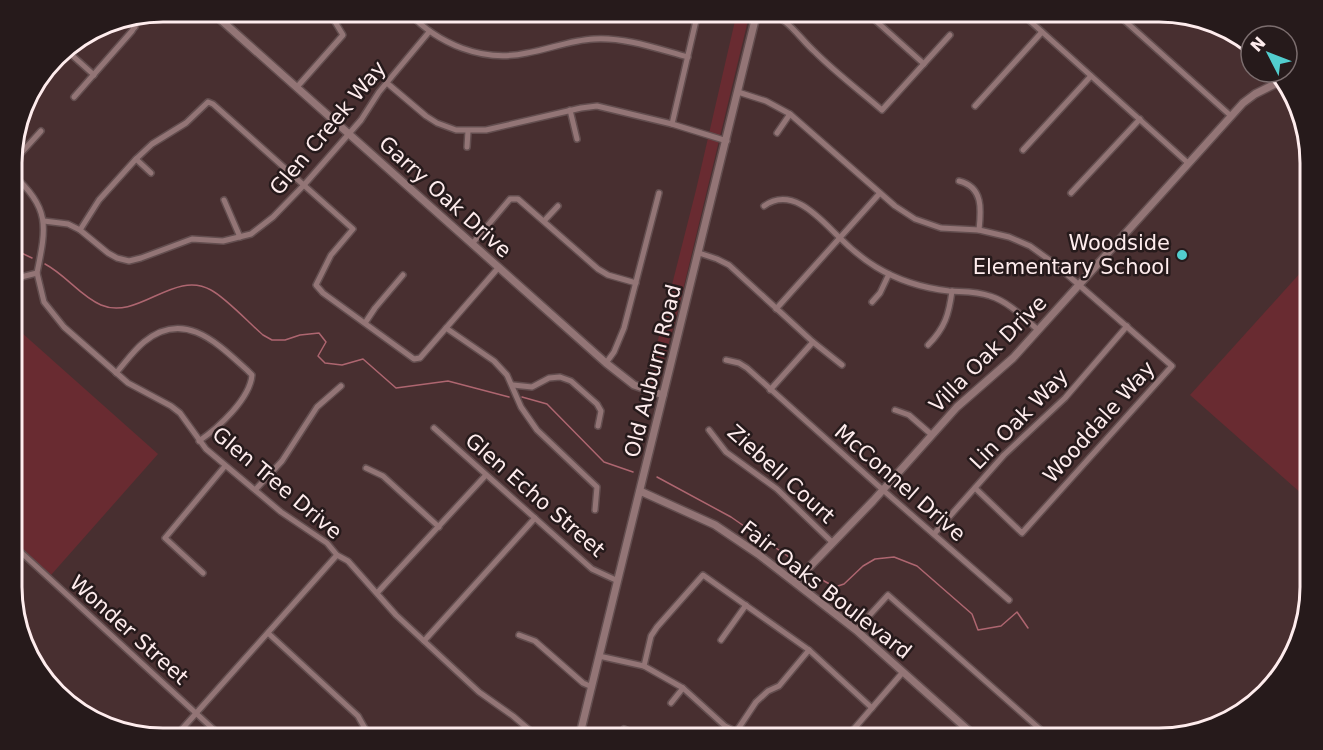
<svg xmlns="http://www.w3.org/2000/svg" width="1323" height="750" viewBox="0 0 1323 750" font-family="'DejaVu Sans',sans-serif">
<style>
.green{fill:#692b31}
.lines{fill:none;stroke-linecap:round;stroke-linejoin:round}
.stream{stroke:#ae6670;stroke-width:1.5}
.street-casing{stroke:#634e4f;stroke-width:8}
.secondary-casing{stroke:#634e4f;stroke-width:10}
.street{stroke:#937576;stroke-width:5}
.secondary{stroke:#937576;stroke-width:7}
.poi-dot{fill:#52cdce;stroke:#261a1b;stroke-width:2}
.labels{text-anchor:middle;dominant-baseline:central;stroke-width:5;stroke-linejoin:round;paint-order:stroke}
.street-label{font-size:21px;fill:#feeced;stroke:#261a1b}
.poi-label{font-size:21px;fill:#feeced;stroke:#261a1b;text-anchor:end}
.rim{fill:none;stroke:#feeced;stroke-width:3}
</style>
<rect width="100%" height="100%" fill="#482f30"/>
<g class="green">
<polygon points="737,12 750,12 677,315 657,383 651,384 657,344 696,190"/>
<polygon points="1311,261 1311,502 1190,395"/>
<polygon points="13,325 158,454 51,575 13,540"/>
</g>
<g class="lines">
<g class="stream">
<polyline points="13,249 32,258"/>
<path d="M45,264C66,275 80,296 101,305C138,321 174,269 211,290C226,298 249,323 263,335L272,340H285L300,335L319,333L326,342L318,356L325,363L342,365L363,359L396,388L448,381L509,397"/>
<polyline points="522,397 547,404 604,462 633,472"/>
<polyline points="657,477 731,517 799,564"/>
<polyline points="815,576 835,587 844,584 863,566 875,559 894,557 917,566 972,614 978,630 1001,626 1017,612 1028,628"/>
</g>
<defs>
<g id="street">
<path d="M408,12C438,44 483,63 527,53C550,49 571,40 594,39C625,37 658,49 688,57"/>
<path d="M766,12C790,19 798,37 815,52C836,73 860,91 882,110L950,35"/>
<polyline points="866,12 924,64"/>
<polyline points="1020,12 1188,163"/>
<polyline points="1115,12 1231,116"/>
<polyline points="125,20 135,27"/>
<polyline points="65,49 94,75"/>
<polyline points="387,83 426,116 437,123 456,130 486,130 581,108 597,106 672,124 727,141"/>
<polyline points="297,87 343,35 329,12"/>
<polyline points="738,92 766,101 790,114 895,206 915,219 941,228 979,230 1009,237 1030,246 1055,264 1172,366 1022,533 975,488"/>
<polyline points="74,97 132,31 140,17"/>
<polyline points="975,106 1042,32"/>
<polyline points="570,110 577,139"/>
<polyline points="672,124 698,12"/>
<polyline points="777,133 790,114"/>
<polyline points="467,147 468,131"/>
<polyline points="1023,150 1091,76"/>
<polyline points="136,159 151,173"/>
<polyline points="13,162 41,131"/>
<path d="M13,175C51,208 46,228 37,273L44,302L64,327L128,383L171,406L180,413L206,449L281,512L327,543L337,555L348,561L396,615L424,641L479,692L513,716L539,738"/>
<path d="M959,181C984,187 981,211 979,230"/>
<polyline points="1071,193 1140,119"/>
<polyline points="224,200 240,237"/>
<path d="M764,206C793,185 821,220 840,238C851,249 863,259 876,267C899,281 923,288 949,291C963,292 976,291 990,296C1009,302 1023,317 1038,330"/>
<polyline points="44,221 68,224 80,230 108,253 117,258 129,261 141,258 192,239 223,241 251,234 273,217 304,185 361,120 379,92 429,32"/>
<polyline points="544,221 558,206"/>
<polyline points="80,230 99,200 136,159 152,144 186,123 208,102 213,104 353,229 331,255 316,285 323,293 414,359 420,358 499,267"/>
<polyline points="472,244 510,199 518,199 598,269 608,275 636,283"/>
<polyline points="699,253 717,259 729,265 813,342 842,365"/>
<polyline points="13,279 37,273"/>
<polyline points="872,302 880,293 889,274"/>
<polyline points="776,309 880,193"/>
<polyline points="365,323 375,308 403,275"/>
<polyline points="446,328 494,361 507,375 521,407 537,430 597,487 595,510"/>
<path d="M928,345C945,328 949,314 952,291"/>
<polyline points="726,360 739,363 747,368 883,490 1009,600"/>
<polyline points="606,363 614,352 624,328 659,193"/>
<path d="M116,373C125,363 133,351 144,342C184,309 217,343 247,370L252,375C250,399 218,428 199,441"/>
<polyline points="513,385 532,387 549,378 560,377 571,381 597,404 601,411 598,426"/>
<polyline points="770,390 813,342"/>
<polyline points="895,410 909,415 932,435"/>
<polyline points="434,428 592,569 618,581"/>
<polyline points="709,430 726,452 777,489 832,542"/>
<polyline points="366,468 383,476 439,527"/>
<polyline points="256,489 282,461 317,407 341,386"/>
<polyline points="934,534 1004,455 1065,398 1127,326"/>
<polyline points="13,545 223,738"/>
<polyline points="203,573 165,538 225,466"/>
<polyline points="377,593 486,475"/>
<polyline points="856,630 888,595 1050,738"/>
<polyline points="268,633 358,716 367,732"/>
<polyline points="519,635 535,641 583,683 592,687"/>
<polyline points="721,640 746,605"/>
<polyline points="424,641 535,518"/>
<polyline points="599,656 644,666 683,688 725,726 737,732 742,738"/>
<polyline points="644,666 651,636 657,627 703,575 809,650 872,708"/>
<polyline points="671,703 683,688"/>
<polyline points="624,729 644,738"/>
<polyline points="852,731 903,672"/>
<polyline points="174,738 337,555"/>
<polyline points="732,738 756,702 768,691 779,686 809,650"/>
</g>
<g id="secondary">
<polyline points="212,12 606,363 634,385 663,395"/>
<polyline points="640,491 715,525 758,554 856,630 977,738"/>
<polyline points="795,582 873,501 957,407 1013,358 1243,103 1255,94 1285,79"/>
<polyline points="579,738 757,12"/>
</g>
</defs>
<use href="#street" class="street-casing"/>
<use href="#secondary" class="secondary-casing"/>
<use href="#street" class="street"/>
<use href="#secondary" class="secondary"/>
</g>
<circle class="poi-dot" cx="1182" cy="255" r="6"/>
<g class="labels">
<g class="street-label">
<text transform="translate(328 128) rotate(-50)">Glen Creek Way</text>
<text transform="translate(445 197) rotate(42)">Garry Oak Drive</text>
<text transform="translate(988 354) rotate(-45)">Villa Oak Drive</text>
<text transform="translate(653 371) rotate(-76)">Old Auburn Road</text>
<text transform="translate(1019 419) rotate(-46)">Lin Oak Way</text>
<text transform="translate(1099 422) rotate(-48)">Wooddale Way</text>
<text transform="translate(781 474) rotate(42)">Ziebell Court</text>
<text transform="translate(277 483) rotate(40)">Glen Tree Drive</text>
<text transform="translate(900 483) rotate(41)">McConnel Drive</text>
<text transform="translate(535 495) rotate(41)">Glen Echo Street</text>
<text transform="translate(826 590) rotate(38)">Fair Oaks Boulevard</text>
<text transform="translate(129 630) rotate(42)">Wonder Street</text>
</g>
<g class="poi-label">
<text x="1170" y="243">Woodside<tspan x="1170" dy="24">Elementary School</tspan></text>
</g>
</g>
<path d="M0 0H1323V750H0ZM163 22H1159A141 141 0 0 1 1300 163V587A141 141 0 0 1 1159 728H163A141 141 0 0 1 22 587V163A141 141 0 0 1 163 22Z" fill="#261a1b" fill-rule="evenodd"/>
<path class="rim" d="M163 22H1159A141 141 0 0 1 1300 163V587A141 141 0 0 1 1159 728H163A141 141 0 0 1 22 587V163A141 141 0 0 1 163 22Z"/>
<g transform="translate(1269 54) rotate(312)"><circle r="28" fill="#261a1b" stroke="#7c6e6f" stroke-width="1.5"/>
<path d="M0-4.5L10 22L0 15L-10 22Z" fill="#52cdce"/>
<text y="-9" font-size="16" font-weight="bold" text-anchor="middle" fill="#feeced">N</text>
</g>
</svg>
